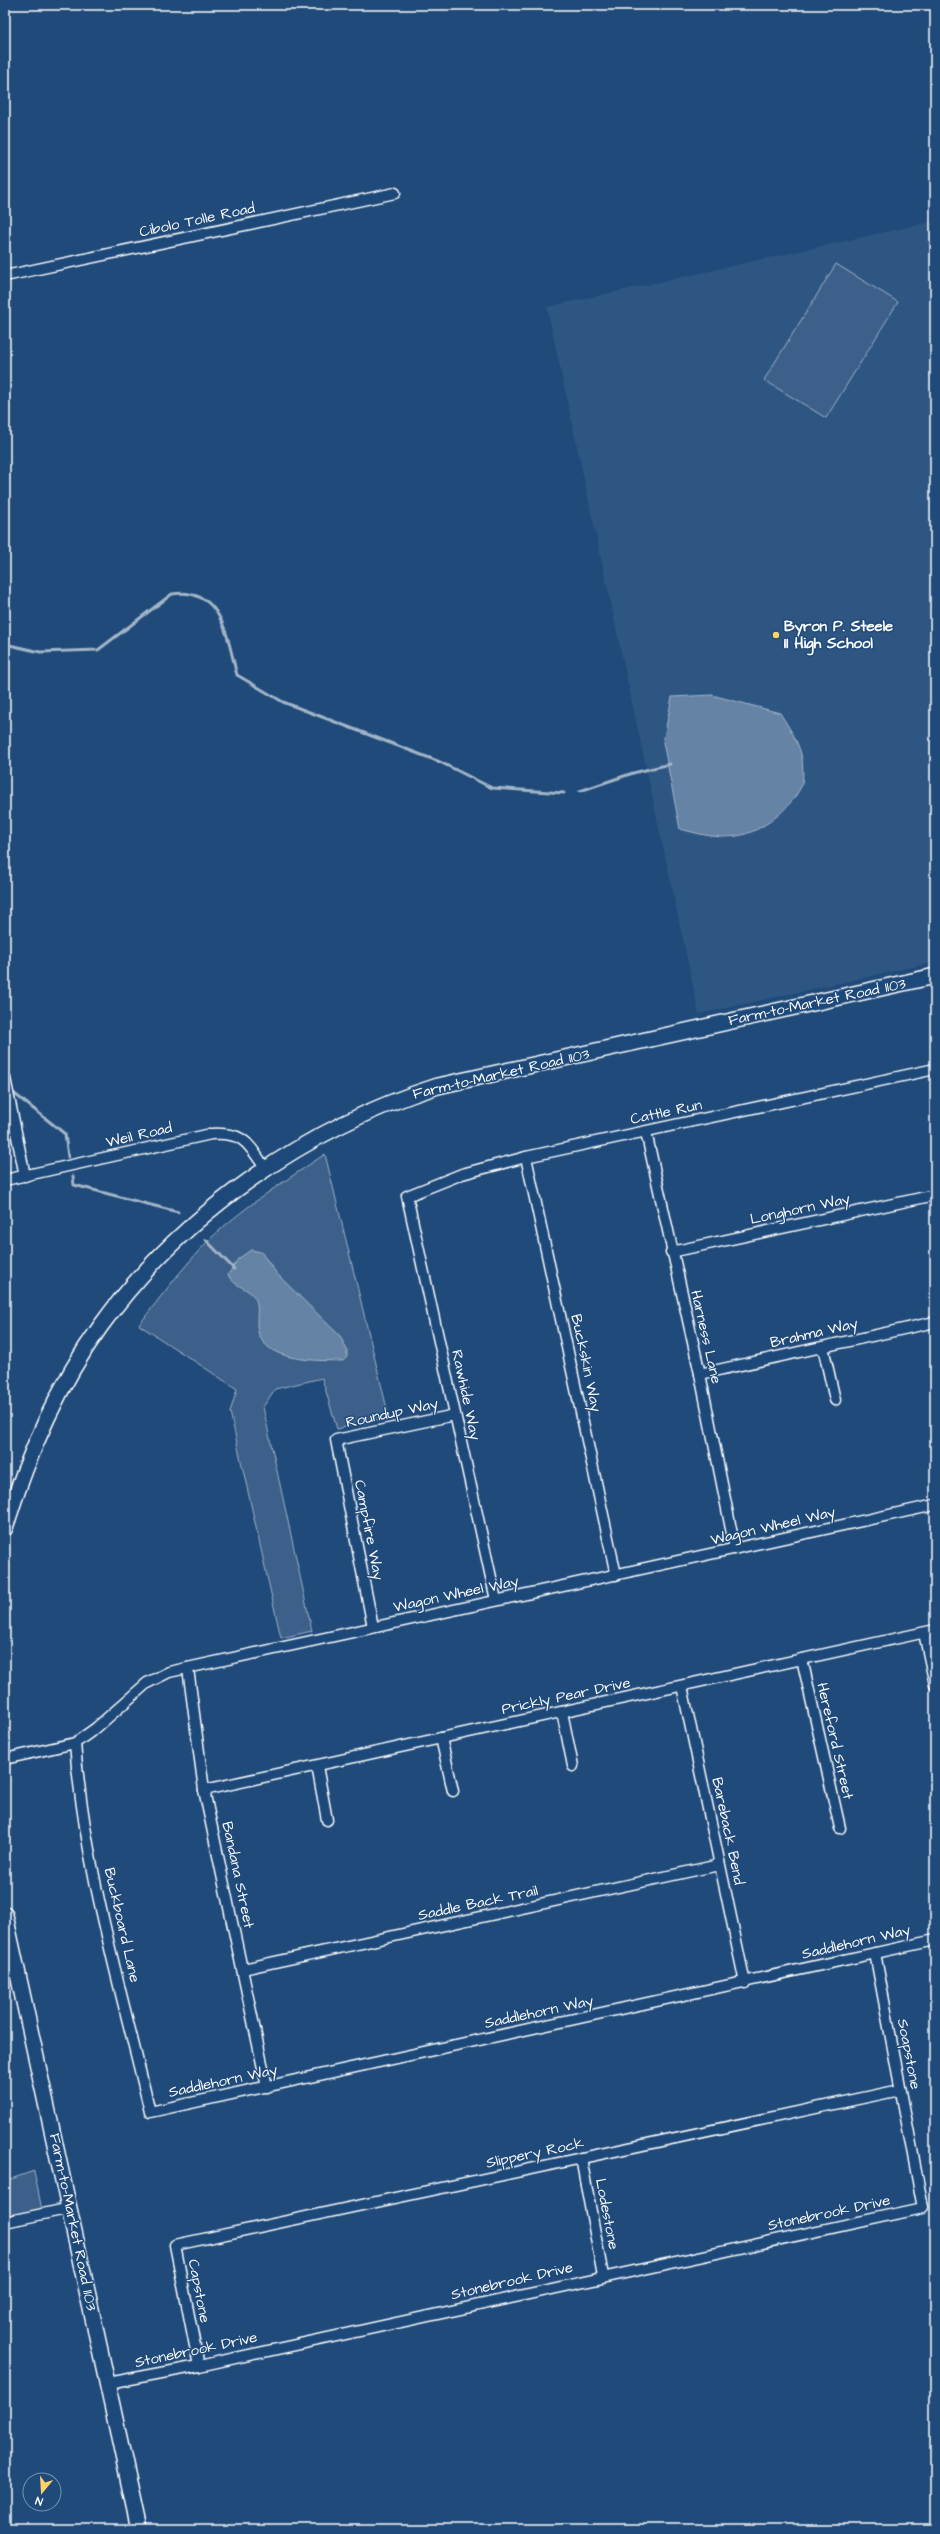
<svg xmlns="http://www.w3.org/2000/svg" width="940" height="2534" viewBox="0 0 940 2534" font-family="'Architects Daughter',sans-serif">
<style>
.built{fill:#2e5683}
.green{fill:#3c618b;stroke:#9eb0c5}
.water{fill:#6583a4;stroke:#a3b5c8}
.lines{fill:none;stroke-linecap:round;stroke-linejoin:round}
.stream{stroke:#a3b5c8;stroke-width:3}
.street-casing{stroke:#fff;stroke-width:13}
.secondary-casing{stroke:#fff;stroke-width:18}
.street{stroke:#1f4a7a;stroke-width:10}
.secondary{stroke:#1f4a7a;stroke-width:15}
.poi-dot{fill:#ffd166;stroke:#1f4a7a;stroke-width:1.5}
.labels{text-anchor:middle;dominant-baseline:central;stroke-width:3;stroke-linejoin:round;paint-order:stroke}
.street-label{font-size:15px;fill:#fff;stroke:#1f4a7a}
.poi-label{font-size:15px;font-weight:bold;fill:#fff;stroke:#1f4a7a;text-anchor:start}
</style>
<rect width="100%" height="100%" fill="#1f4a7a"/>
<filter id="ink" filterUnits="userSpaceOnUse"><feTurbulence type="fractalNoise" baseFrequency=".025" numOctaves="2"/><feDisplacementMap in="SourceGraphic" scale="8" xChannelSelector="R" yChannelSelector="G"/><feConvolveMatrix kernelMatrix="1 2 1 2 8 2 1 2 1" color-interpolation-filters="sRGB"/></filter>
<g filter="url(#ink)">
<polygon class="built" points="935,221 935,962 699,1014 547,307"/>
<g class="green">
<polygon points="836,264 898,302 826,418 764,380"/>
<path d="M325,1154L389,1417L337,1429L322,1378L275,1389L263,1407L312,1631L281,1638L230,1412L237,1389L139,1325C161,1296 183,1267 209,1240C243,1207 285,1181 325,1154Z"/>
<polygon points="34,2171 42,2210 5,2217 5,2181"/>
</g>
<g class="water">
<path d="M712,695L780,713C788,726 797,739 801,754C803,761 804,781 801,787C789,810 762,832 737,836C717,839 699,834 680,829L663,742L672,697Z"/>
<path d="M251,1250L261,1252L277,1274L340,1336L347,1350V1357L343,1361C317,1360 267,1363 258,1332C255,1321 260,1307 255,1298C248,1287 234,1287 228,1275L238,1259Z"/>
</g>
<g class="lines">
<g class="stream">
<path d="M5,644L40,652L98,650L172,594C223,587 227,638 237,675L283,702L440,762L492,788L564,793"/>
<polyline points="580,791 633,773 670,764"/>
<polyline points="11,1091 65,1134 68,1157"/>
<polyline points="73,1176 74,1185 178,1212"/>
<polyline points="206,1240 234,1269"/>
</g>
<defs>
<g id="street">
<polyline points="5,276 395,193"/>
<polyline points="5,1078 25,1176"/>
<polyline points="646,1132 700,1374 735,1549"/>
<polyline points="526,1157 616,1575"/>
<path d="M5,1180L211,1134C244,1132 248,1143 265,1168"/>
<polyline points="671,1252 935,1195"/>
<polyline points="823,1347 835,1400"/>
<polyline points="700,1374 935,1322"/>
<polyline points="496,1600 407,1196 462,1174 526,1157 935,1069"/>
<polyline points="373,1627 336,1440 455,1415"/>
<polyline points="924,1633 935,1685"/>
<polyline points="802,1659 840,1828"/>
<polyline points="188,1668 204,1790 267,2087"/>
<polyline points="682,1686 745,1983"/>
<polyline points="562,1712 573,1766"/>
<polyline points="441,1738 453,1791"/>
<path d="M75,1743C84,1867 122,1992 150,2112L935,1940"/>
<polyline points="5,1759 75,1743 96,1728 147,1683 169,1672 935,1505"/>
<polyline points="317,1766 327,1820"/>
<polyline points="204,1790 935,1630"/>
<polyline points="243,1969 719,1865"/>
<polyline points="581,2158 603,2276"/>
<polyline points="5,2222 71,2208"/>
<polyline points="199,2366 175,2245 900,2090"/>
<polyline points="108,2383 199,2366 923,2208 875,1953"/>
</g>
<g id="secondary">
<path d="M5,1528C27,1457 57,1387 100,1327C181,1214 307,1127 438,1086L935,976"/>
<polyline points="5,1915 139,2529"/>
</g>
</defs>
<use href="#street" class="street-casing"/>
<use href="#secondary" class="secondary-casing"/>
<use href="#street" class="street"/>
<use href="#secondary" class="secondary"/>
</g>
</g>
<circle class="poi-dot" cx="776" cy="635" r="4"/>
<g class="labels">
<g class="street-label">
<text transform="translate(197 220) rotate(-12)">Cibolo Tolle Road</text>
<text transform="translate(817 1002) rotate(-12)">Farm-to-Market Road 1103</text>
<text transform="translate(501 1074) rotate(-13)">Farm-to-Market Road 1103</text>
<text transform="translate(666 1112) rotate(-12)">Cattle Run</text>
<text transform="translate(139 1135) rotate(-13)">Weil Road</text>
<text transform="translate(800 1209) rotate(-12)">Longhorn Way</text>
<text transform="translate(814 1333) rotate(-13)">Brahma Way</text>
<text transform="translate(706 1337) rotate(77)">Harness Lane</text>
<text transform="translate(586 1363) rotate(78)">Buckskin Way</text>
<text transform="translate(466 1395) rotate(78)">Rawhide Way</text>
<text transform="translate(392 1413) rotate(-12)">Roundup Way</text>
<text transform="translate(773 1526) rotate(-13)">Wagon Wheel Way</text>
<text transform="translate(369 1530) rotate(79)">Campfire Way</text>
<text transform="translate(456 1594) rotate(-12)">Wagon Wheel Way</text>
<text transform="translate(566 1696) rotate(-12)">Prickly Pear Drive</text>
<text transform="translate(835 1741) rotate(77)">Hereford Street</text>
<text transform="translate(728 1831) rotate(78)">Bareback Bend</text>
<text transform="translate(238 1875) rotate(78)">Bandana Street</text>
<text transform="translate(478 1903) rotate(-12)">Saddle Back Trail</text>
<text transform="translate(122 1925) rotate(77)">Buckboard Lane</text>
<text transform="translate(856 1942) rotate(-13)">Saddlehorn Way</text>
<text transform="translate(539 2012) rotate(-12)">Saddlehorn Way</text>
<text transform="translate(909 2054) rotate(79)">Soapstone</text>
<text transform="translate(223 2081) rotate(-12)">Saddlehorn Way</text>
<text transform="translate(535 2153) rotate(-12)">Slippery Rock</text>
<text transform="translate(829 2213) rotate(-12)">Stonebrook Drive</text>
<text transform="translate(607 2214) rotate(79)">Lodestone</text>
<text transform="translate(73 2222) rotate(78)">Farm-to-Market Road 1103</text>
<text transform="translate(512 2281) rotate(-13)">Stonebrook Drive</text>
<text transform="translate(199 2291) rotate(79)">Capstone</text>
<text transform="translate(196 2350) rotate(-12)">Stonebrook Drive</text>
</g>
<g class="poi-label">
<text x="784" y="626">Byron P. Steele<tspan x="784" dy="17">II High School</tspan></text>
</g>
</g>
<rect width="940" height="2534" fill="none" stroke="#1f4a7a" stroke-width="20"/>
<rect x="10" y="10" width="920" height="2514" fill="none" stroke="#fff" stroke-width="1.5" filter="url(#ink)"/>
<g transform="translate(42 2492) rotate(198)"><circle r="19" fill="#1f4a7a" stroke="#7992af"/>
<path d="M0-3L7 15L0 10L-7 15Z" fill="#ffd166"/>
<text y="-6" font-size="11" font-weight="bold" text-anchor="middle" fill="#ffffff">N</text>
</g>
</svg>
